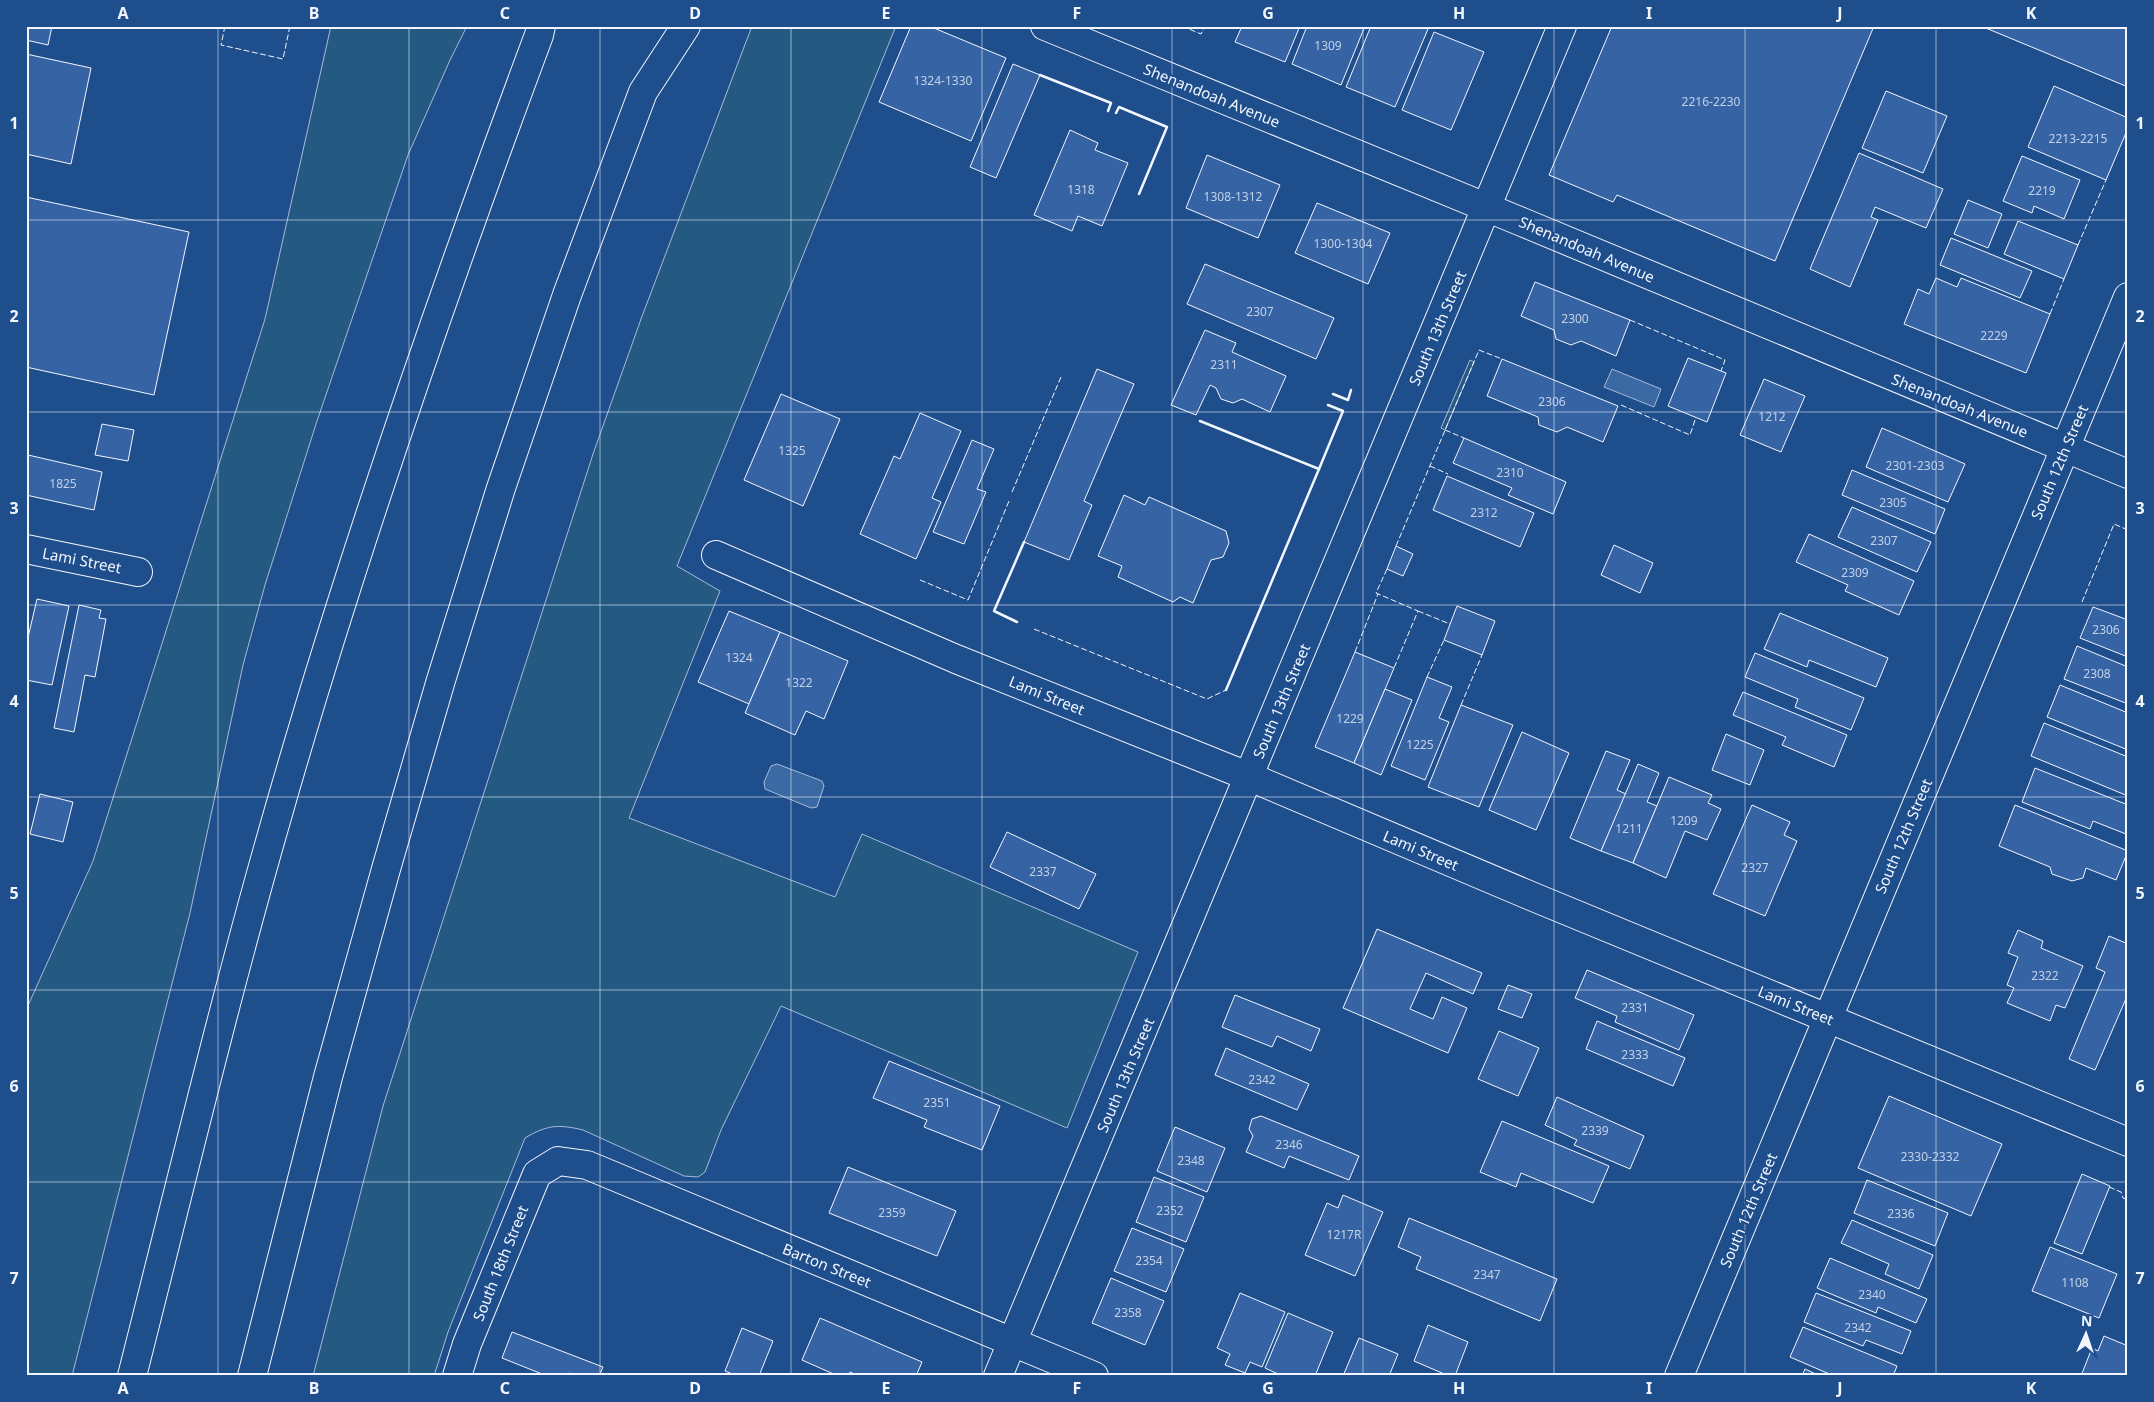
<svg xmlns="http://www.w3.org/2000/svg" width="2154" height="1402" viewBox="0 0 2154 1402" font-family="'Noto Sans',sans-serif">
<style>
.green{fill:#245a82;stroke:#a8bbd7}
.water{fill:#3b69a3;stroke:#a8bbd7}
.building{fill:#3563a3;stroke:#f2f6ff}
.lines{fill:none;stroke-linecap:round;stroke-linejoin:round}
.minor-casing{stroke:#f2f6ff;stroke-width:30}
.highway-casing{stroke:#f2f6ff;stroke-width:30}
.minor{stroke:#1f4e8c;stroke-width:28}
.highway{stroke:#1f4e8c;stroke-width:28}
.fence{stroke:#f2f6ff;stroke-width:1;stroke-dasharray:6 2.5;stroke-linecap:butt}
.wall{stroke:#f2f6ff;stroke-width:2.5}
.grid{fill:none;stroke:#f2f6ff;stroke-width:1;stroke-opacity:0.55}
.labels{text-anchor:middle;dominant-baseline:central;stroke-width:4;stroke-linejoin:round;paint-order:stroke}
.number-label{font-size:12px;fill:#c3d1e8}
.street-label{font-size:15px;fill:#f2f6ff;stroke:#1f4e8c}
.neatline{fill:none;stroke:#f2f6ff;stroke-width:2}
.grid-label{font-size:16px;text-anchor:middle;font-weight:bold;fill:#f2f6ff}
</style>
<rect width="100%" height="100%" fill="#1f4e8c"/>
<g class="green">
<polygon points="331,26 467,26 450,60 408,155 316,424 265,585 243,665 190,913 72,1376 26,1376 26,1010 93,861 265,319"/>
<path d="M752,26H896L677,566L720,591L629,818L835,897L862,834L1138,952L1067,1128L781,1006L721,1130L705,1172L698,1177L684,1176L583,1130C558,1124 547,1125 525,1138L448,1332L434,1376H313L383,1106L593,454L641,319Z"/>
<polygon points="1470,360 1474,362 1445,430 1441,428"/>
</g>
<g class="water">
<polygon points="1612,369 1661,389 1654,407 1604,387"/>
<polygon points="777,764 822,781 824,786 817,807 811,808 765,789 764,782 771,766"/>
</g>
<g class="building">
<polygon points="26,26 52,26 48,45 26,40"/>
<polygon points="911,26 929,26 1006,58 971,141 879,102"/>
<polygon points="1242,26 1300,26 1285,62 1235,42"/>
<polygon points="1307,26 1365,26 1341,85 1292,64"/>
<polygon points="1371,26 1420,26 1428,29 1395,107 1346,87"/>
<polygon points="1612,26 1874,26 1775,261 1617,195 1613,202 1549,175"/>
<polygon points="1981,26 2128,26 2128,87"/>
<polygon points="1434,32 1484,52 1451,130 1402,110"/>
<polygon points="26,54 91,68 71,164 26,154"/>
<polygon points="1013,64 1040,75 996,178 970,167"/>
<polygon points="2054,86 2128,118 2128,128 2106,180 2028,147"/>
<polygon points="1886,91 1947,116 1923,173 1862,148"/>
<polygon points="1070,130 1098,143 1095,150 1128,163 1102,226 1078,216 1072,231 1034,215"/>
<polygon points="1859,153 1943,189 1926,228 1875,207 1871,217 1878,220 1850,287 1810,269"/>
<polygon points="1207,155 1280,185 1258,238 1186,208"/>
<polygon points="2022,156 2080,180 2064,219 2034,206 2032,213 2003,201"/>
<polygon points="26,197 189,232 154,395 26,367"/>
<polygon points="1968,200 2002,214 1988,248 1954,234"/>
<polygon points="1317,203 1390,233 1368,284 1295,253"/>
<polygon points="2018,221 2078,245 2064,279 2004,254"/>
<polygon points="1951,238 2032,271 2020,298 1940,265"/>
<polygon points="1205,264 1334,318 1316,359 1187,304"/>
<polygon points="1936,278 1957,287 1961,278 2050,314 2026,373 1904,324 1918,289 1929,294"/>
<polygon points="1535,282 1630,320 1616,356 1581,341 1571,345 1556,339 1554,330 1521,316"/>
<polygon points="1205,330 1236,343 1232,352 1286,376 1270,412 1242,399 1233,403 1221,399 1216,388 1210,385 1196,415 1171,405"/>
<polygon points="1688,358 1726,373 1707,422 1668,406"/>
<polygon points="1502,359 1618,406 1603,442 1567,427 1557,432 1539,425 1538,417 1487,396"/>
<polygon points="1097,369 1134,384 1084,501 1092,505 1069,560 1024,542"/>
<polygon points="1764,379 1805,396 1781,452 1740,435"/>
<polygon points="781,394 840,419 803,506 744,480"/>
<polygon points="920,413 961,431 932,498 941,502 916,559 860,534 894,456 900,459"/>
<polygon points="102,424 134,430 128,461 95,455"/>
<polygon points="1882,428 1965,464 1948,502 1866,467"/>
<polygon points="1464,438 1566,482 1553,514 1508,495 1512,488 1453,463"/>
<polygon points="972,440 994,449 977,489 986,492 964,544 933,532"/>
<polygon points="28,455 102,472 94,510 26,495 26,464"/>
<polygon points="1852,470 1945,509 1935,534 1842,495"/>
<polygon points="1447,476 1534,513 1520,547 1433,510"/>
<polygon points="1124,495 1145,505 1149,497 1226,531 1229,543 1223,557 1211,560 1193,603 1180,597 1173,602 1118,577 1122,566 1098,556"/>
<polygon points="1852,507 1931,542 1917,572 1838,537"/>
<polygon points="1809,534 1914,581 1899,615 1845,591 1848,585 1796,562"/>
<polygon points="1614,545 1653,563 1640,593 1601,575"/>
<polygon points="1396,546 1413,554 1403,576 1387,569"/>
<polygon points="37,599 69,606 52,685 26,680 26,646"/>
<polygon points="79,605 101,610 99,618 106,619 95,677 85,675 74,732 54,728"/>
<polygon points="1457,606 1495,621 1482,655 1444,640"/>
<polygon points="2093,607 2128,620 2128,657 2080,638"/>
<polygon points="729,611 780,632 749,704 698,682"/>
<polygon points="1780,613 1888,658 1876,687 1809,660 1807,667 1764,649"/>
<polygon points="780,632 848,661 824,719 806,711 795,735 745,713"/>
<polygon points="2077,646 2128,667 2128,704 2064,679"/>
<polygon points="1355,652 1394,668 1354,763 1315,747"/>
<polygon points="1755,653 1864,698 1851,730 1795,707 1798,699 1745,677"/>
<polygon points="1427,677 1452,687 1439,718 1449,722 1425,780 1391,766"/>
<polygon points="2060,685 2128,713 2128,750 2047,717"/>
<polygon points="1385,689 1412,700 1381,775 1354,763"/>
<polygon points="1743,692 1847,735 1834,767 1782,745 1786,737 1733,715"/>
<polygon points="1461,705 1513,725 1479,807 1428,787"/>
<polygon points="2044,723 2128,757 2128,796 2031,756"/>
<polygon points="1522,732 1569,753 1536,830 1489,810"/>
<polygon points="1726,734 1764,750 1750,785 1712,770"/>
<polygon points="1606,751 1630,760 1617,790 1626,794 1601,851 1570,838"/>
<polygon points="1638,764 1659,773 1647,802 1657,806 1633,863 1601,851"/>
<polygon points="2035,768 2128,805 2126,834 2093,821 2090,829 2022,802"/>
<polygon points="1669,777 1712,795 1708,803 1721,809 1707,840 1685,831 1666,878 1633,863"/>
<polygon points="40,794 73,802 63,842 30,834"/>
<polygon points="1752,805 1790,822 1784,835 1797,841 1765,916 1713,894"/>
<polygon points="2015,805 2128,851 2116,880 2086,868 2083,878 2072,881 2052,874 2050,867 1999,846"/>
<polygon points="1007,832 1096,874 1079,909 990,867"/>
<polygon points="1377,929 1482,973 1473,994 1426,973 1410,1009 1433,1019 1442,997 1467,1008 1448,1053 1343,1008"/>
<polygon points="2018,930 2043,941 2041,948 2083,966 2065,1008 2056,1005 2050,1021 2007,1003 2014,988 2007,985 2018,957 2008,953"/>
<polygon points="2109,936 2128,944 2128,994 2095,1070 2069,1059 2105,972 2096,968"/>
<polygon points="1587,970 1694,1015 1679,1050 1615,1022 1617,1016 1575,998"/>
<polygon points="1508,985 1532,994 1522,1018 1498,1009"/>
<polygon points="1235,995 1320,1029 1311,1051 1277,1036 1272,1047 1222,1027"/>
<polygon points="1597,1021 1685,1058 1673,1086 1586,1049"/>
<polygon points="1499,1031 1539,1048 1518,1096 1478,1079"/>
<polygon points="1226,1048 1309,1084 1297,1110 1215,1075"/>
<polygon points="889,1061 1000,1106 982,1150 924,1127 927,1120 873,1098"/>
<polygon points="1889,1096 2002,1144 1971,1216 1858,1168"/>
<polygon points="1557,1097 1644,1136 1630,1169 1574,1145 1577,1140 1545,1125"/>
<polygon points="1261,1116 1359,1156 1349,1180 1289,1156 1284,1168 1246,1152 1253,1136 1249,1129 1252,1119"/>
<polygon points="1502,1121 1609,1166 1593,1203 1521,1173 1516,1187 1480,1172"/>
<polygon points="1175,1127 1225,1148 1207,1192 1157,1171"/>
<polygon points="848,1167 956,1211 937,1256 829,1213"/>
<polygon points="2082,1174 2110,1186 2082,1254 2054,1243"/>
<polygon points="1154,1177 1204,1197 1186,1242 1136,1222"/>
<polygon points="1867,1180 1948,1213 1935,1246 1854,1213"/>
<polygon points="1343,1195 1383,1212 1355,1276 1305,1255 1327,1203 1338,1208"/>
<polygon points="1409,1218 1557,1279 1540,1321 1416,1269 1421,1257 1398,1247"/>
<polygon points="1852,1220 1933,1255 1919,1289 1885,1274 1889,1264 1841,1243"/>
<polygon points="1132,1228 1184,1249 1166,1292 1114,1271"/>
<polygon points="2050,1247 2117,1274 2099,1318 2032,1291"/>
<polygon points="1830,1258 1927,1299 1916,1323 1878,1307 1876,1313 1817,1288"/>
<polygon points="1111,1278 1164,1301 1145,1345 1092,1323"/>
<polygon points="1240,1293 1285,1312 1262,1367 1250,1362 1245,1373 1225,1365 1230,1354 1217,1348"/>
<polygon points="1816,1293 1911,1331 1902,1354 1866,1340 1863,1346 1804,1322"/>
<polygon points="1288,1313 1333,1332 1315,1376 1277,1376 1278,1374 1265,1368"/>
<polygon points="820,1318 922,1362 916,1376 859,1376 850,1372 848,1376 838,1376 802,1360"/>
<polygon points="1428,1325 1468,1342 1455,1376 1449,1376 1414,1361"/>
<polygon points="1803,1327 1897,1366 1893,1376 1834,1376 1790,1357"/>
<polygon points="742,1328 773,1341 759,1376 737,1376 725,1371"/>
<polygon points="512,1332 603,1367 599,1376 577,1376 569,1373 568,1376 547,1376 502,1358"/>
<polygon points="2104,1336 2128,1346 2128,1376 2081,1376 2092,1348 2098,1351"/>
<polygon points="1359,1338 1398,1354 1389,1376 1343,1376"/>
<polygon points="1805,1369 1820,1376 1802,1376"/>
</g>
<g class="lines">
<defs>
<g id="minor">
<polyline points="1045,26 1522,222 2128,474"/>
<polyline points="26,549 138,572"/>
<polyline points="716,555 956,659 1250,777 1531,896 2128,1142"/>
<polyline points="457,1376 467,1344 537,1174 558,1161 587,1165 1094,1376"/>
<polyline points="998,1376 1562,26"/>
<polyline points="1679,1376 2128,297"/>
</g>
<g id="highway">
<path d="M132,1376C180,1187 225,997 279,810C354,548 444,290 539,35L541,26"/>
<polyline points="252,1376 328,1077 386,869 441,680 501,488 567,295 643,92 686,26"/>
</g>
</defs>
<use href="#minor" class="minor-casing"/>
<use href="#highway" class="highway-casing"/>
<use href="#minor" class="minor"/>
<use href="#highway" class="highway"/>
<g class="fence">
<polyline points="225,26 221,45 283,59 290,26"/>
<polyline points="1182,26 1201,34 1205,26"/>
<polyline points="2078,245 2106,180"/>
<polyline points="2050,314 2064,279"/>
<polyline points="1630,320 1725,360 1721,371"/>
<polyline points="1621,405 1690,435 1696,417"/>
<polyline points="1445,430 1464,438"/>
<polyline points="1430,466 1448,474"/>
<polyline points="1012,492 1061,377"/>
<polyline points="1396,546 1479,350 1502,359"/>
<polyline points="1387,569 1376,593 1418,611 1394,668"/>
<polyline points="920,580 968,600 1009,501"/>
<polyline points="2082,602 2114,524 2128,530"/>
<polyline points="1418,611 1450,624"/>
<polyline points="1034,629 1207,699 1226,690"/>
<polyline points="1355,652 1378,594"/>
<polyline points="1427,677 1444,640"/>
<polyline points="1461,705 1482,655"/>
<polyline points="2109,1187 2121,1192 2123,1198 2128,1200"/>
</g>
<g class="wall">
<polyline points="1040,75 1111,103 1108,111"/>
<polyline points="1116,113 1119,107 1167,127 1139,194"/>
<polyline points="1333,394 1348,400 1351,390"/>
<polyline points="1200,421 1319,469 1226,690"/>
<polyline points="1319,469 1343,411 1328,405"/>
<polyline points="1017,622 994,611 1024,542"/>
</g>
</g>
<path class="grid" d="M218,26V1376M409,26V1376M600,26V1376M791,26V1376M982,26V1376M1172,26V1376M1363,26V1376M1554,26V1376M1745,26V1376M1936,26V1376M26,220H2128M26,412H2128M26,605H2128M26,797H2128M26,990H2128M26,1182H2128"/>
<g class="labels">
<g class="number-label">
<text x="1328" y="45">1309</text>
<text x="943" y="80">1324-1330</text>
<text x="1711" y="101">2216-2230</text>
<text x="2078" y="138">2213-2215</text>
<text x="1081" y="189">1318</text>
<text x="2042" y="190">2219</text>
<text x="1233" y="196">1308-1312</text>
<text x="1343" y="243">1300-1304</text>
<text x="1260" y="311">2307</text>
<text x="1575" y="318">2300</text>
<text x="1994" y="335">2229</text>
<text x="1224" y="364">2311</text>
<text x="1552" y="401">2306</text>
<text x="1772" y="416">1212</text>
<text x="792" y="450">1325</text>
<text x="1915" y="465">2301-2303</text>
<text x="1510" y="472">2310</text>
<text x="63" y="483">1825</text>
<text x="1893" y="502">2305</text>
<text x="1484" y="512">2312</text>
<text x="1884" y="540">2307</text>
<text x="1855" y="572">2309</text>
<text x="2106" y="629">2306</text>
<text x="739" y="657">1324</text>
<text x="2097" y="673">2308</text>
<text x="799" y="682">1322</text>
<text x="1350" y="718">1229</text>
<text x="1420" y="744">1225</text>
<text x="1684" y="820">1209</text>
<text x="1629" y="828">1211</text>
<text x="1755" y="867">2327</text>
<text x="1043" y="871">2337</text>
<text x="2045" y="975">2322</text>
<text x="1635" y="1007">2331</text>
<text x="1635" y="1054">2333</text>
<text x="1262" y="1079">2342</text>
<text x="937" y="1102">2351</text>
<text x="1595" y="1130">2339</text>
<text x="1289" y="1144">2346</text>
<text x="1930" y="1156">2330-2332</text>
<text x="1191" y="1160">2348</text>
<text x="1170" y="1210">2352</text>
<text x="892" y="1212">2359</text>
<text x="1901" y="1213">2336</text>
<text x="1344" y="1234">1217R</text>
<text x="1149" y="1260">2354</text>
<text x="1487" y="1274">2347</text>
<text x="2075" y="1282">1108</text>
<text x="1872" y="1294">2340</text>
<text x="1128" y="1312">2358</text>
<text x="1858" y="1327">2342</text>
</g>
<g class="street-label">
<text transform="translate(1212 95) rotate(22)">Shenandoah Avenue</text>
<text transform="translate(1587 249) rotate(23)">Shenandoah Avenue</text>
<text transform="translate(1437 328) rotate(-67)">South 13th Street</text>
<text transform="translate(1960 405) rotate(22)">Shenandoah Avenue</text>
<text transform="translate(2059 462) rotate(-67)">South 12th Street</text>
<text transform="translate(82 560) rotate(11)">Lami Street</text>
<text transform="translate(1047 695) rotate(22)">Lami Street</text>
<text transform="translate(1281 701) rotate(-67)">South 13th Street</text>
<text transform="translate(1903 836) rotate(-67)">South 12th Street</text>
<text transform="translate(1421 850) rotate(23)">Lami Street</text>
<text transform="translate(1796 1005) rotate(22)">Lami Street</text>
<text transform="translate(1125 1075) rotate(-67)">South 13th Street</text>
<text transform="translate(1748 1210) rotate(-67)">South 12th Street</text>
<text transform="translate(500 1263) rotate(-68)">South 18th Street</text>
<text transform="translate(827 1265) rotate(22)">Barton Street</text>
</g>
</g>
<rect width="2154" height="1402" fill="none" stroke="#1f4e8c" stroke-width="55"/>
<g transform="translate(2086 1334) rotate(3)" stroke="#1f4e8c" stroke-width="4" paint-order="stroke">
<path d="M0-4L9 19L0 12L-9 19Z" fill="#f2f6ff"/>
<text y="-8" font-size="14" font-weight="bold" text-anchor="middle" fill="#f2f6ff">N</text>
</g>
<rect x="28" y="28" width="2098" height="1346" class="neatline"/>
<g class="grid-label">
<text x="123" y="19">A</text>
<text x="314" y="19">B</text>
<text x="505" y="19">C</text>
<text x="695" y="19">D</text>
<text x="886" y="19">E</text>
<text x="1077" y="19">F</text>
<text x="1268" y="19">G</text>
<text x="1459" y="19">H</text>
<text x="1649" y="19">I</text>
<text x="1840" y="19">J</text>
<text x="2031" y="19">K</text>
<text x="14" y="129">1</text>
<text x="2140" y="129">1</text>
<text x="14" y="322">2</text>
<text x="2140" y="322">2</text>
<text x="14" y="514">3</text>
<text x="2140" y="514">3</text>
<text x="14" y="707">4</text>
<text x="2140" y="707">4</text>
<text x="14" y="899">5</text>
<text x="2140" y="899">5</text>
<text x="14" y="1092">6</text>
<text x="2140" y="1092">6</text>
<text x="14" y="1284">7</text>
<text x="2140" y="1284">7</text>
<text x="123" y="1394">A</text>
<text x="314" y="1394">B</text>
<text x="505" y="1394">C</text>
<text x="695" y="1394">D</text>
<text x="886" y="1394">E</text>
<text x="1077" y="1394">F</text>
<text x="1268" y="1394">G</text>
<text x="1459" y="1394">H</text>
<text x="1649" y="1394">I</text>
<text x="1840" y="1394">J</text>
<text x="2031" y="1394">K</text>
</g>
</svg>
